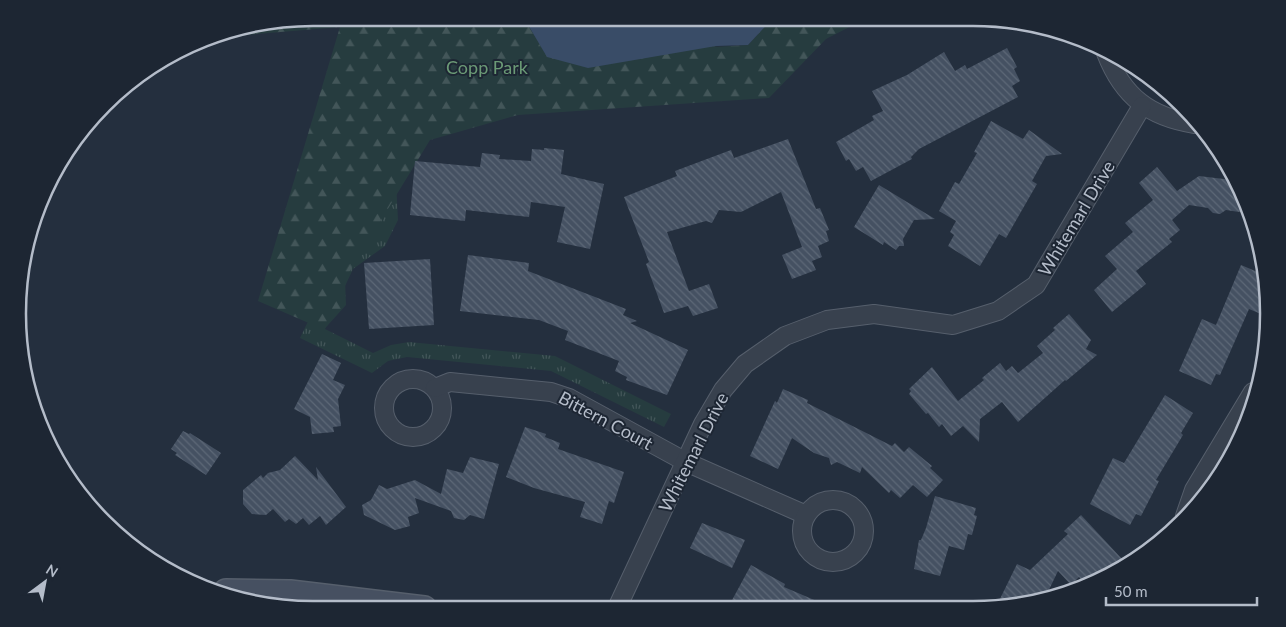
<svg xmlns="http://www.w3.org/2000/svg" width="1286" height="627" viewBox="0 0 1286 627" font-family="Lato,sans-serif">
<style>
.grass{fill:url(#grass-tufts)}
.forest{fill:url(#forest-firs)}
.water{fill:#394c67}
.building{fill:url(#building-back-hatch)}
.lines{fill:none;stroke-linecap:round;stroke-linejoin:round}
.minor-casing{stroke:#565f6c;stroke-width:20}
.secondary-casing{stroke:#565f6c;stroke-width:28}
.minor{stroke:#38414e;stroke-width:18}
.secondary{stroke:#465061;stroke-width:25}
.labels{text-anchor:middle;dominant-baseline:central;stroke-width:4;stroke-linejoin:round;paint-order:stroke}
.park-label{font-size:18px;fill:#6b9a76;stroke:#1d2633}
.street-label{font-size:18px;fill:#b4bcc9;stroke:#1d2633}
.rim{fill:none;stroke:#b4bcc9;stroke-width:2.5}
</style>
<defs>
<pattern id="grass-tufts" width="24" height="20" patternUnits="userSpaceOnUse" patternTransform="scale(1.25)"><rect width="24" height="20" fill="#263c3f"/><path d="M3 7l-1-3M5 7V3M7 7l1-3M15 17l-1-3M17 17v-4M19 17l1-3" fill="none" stroke="#435659"/></pattern>
<pattern id="forest-firs" width="22" height="20" patternUnits="userSpaceOnUse" patternTransform="scale(1.25)"><rect width="22" height="20" fill="#263c3f"/><path d="M5 1l3.5 6h-7zM16 11l3.5 6h-7z" fill="#435659"/></pattern>
<pattern id="building-back-hatch" width="6" height="6" patternUnits="userSpaceOnUse" patternTransform="scale(1.25)"><rect width="6" height="6" fill="#455162"/><path d="M-1 5l2 2M0 0l6 6M5-1l2 2" fill="none" stroke="#5d6877"/></pattern>
</defs>
<rect width="100%" height="100%" fill="#242f3e"/>
<polygon class="grass" points="455,18 785,18 778,28 430,131 396,181 398,220 385,246 353,269 325,329 373,353 391,345 409,342 555,356 671,414 664,427 551,371 407,357 388,361 372,373 300,338"/>
<polygon class="forest" points="314,18 524,18 547,57 748,45 773,18 867,18 826,39 769,98 518,115 430,140 345,279 346,305 319,335 311,324 258,301 340,27 223,37 232,31"/>
<polygon class="water" points="524,18 773,18 748,45 716,46 588,68 547,57"/>
<g class="building">
<polygon points="1007,48 1017,67 1014,69 1020,81 1012,86 1018,97 919,149 911,157 912,159 871,181 863,167 856,171 849,159 846,161 836,142 874,120 872,116 883,111 872,91 907,75 944,52 955,71 965,65 967,69"/>
<polygon points="991,121 1023,139 1029,130 1062,154 1046,156 1032,181 1037,184 1006,238 999,234 980,266 948,246 954,235 950,232 956,221 939,211 955,182 959,184 977,153 974,152"/>
<polygon points="788,139 816,209 820,208 829,230 826,231 829,241 818,246 822,257 812,261 816,270 792,279 782,255 802,247 781,192 741,212 719,210 712,223 706,221 667,232 689,291 709,284 718,308 693,316 688,306 664,313 646,264 649,262 624,197 677,176 675,171 731,150 734,158"/>
<polygon points="544,148 564,150 561,174 604,184 590,249 557,242 565,207 531,202 529,217 466,210 465,221 410,215 415,161 480,167 482,153 500,155 499,159 531,161 532,149 544,150"/>
<polygon points="1157,167 1177,191 1199,176 1232,180 1246,200 1248,208 1239,212 1226,210 1220,214 1213,213 1208,208 1189,205 1172,220 1180,230 1169,239 1172,242 1136,271 1146,284 1112,312 1094,290 1117,269 1105,256 1133,232 1125,223 1153,200 1139,183"/>
<polygon points="879,185 935,219 914,220 903,239 904,246 899,246 896,250 884,242 883,245 854,227"/>
<polygon points="468,255 529,263 528,271 626,309 623,315 637,321 630,323 688,350 667,395 626,380 627,377 615,371 619,361 565,340 568,331 539,320 460,311"/>
<polygon points="430,259 434,325 369,329 364,263"/>
<polygon points="1241,265 1260,273 1266,301 1261,314 1249,309 1220,375 1216,374 1211,385 1179,371 1202,319 1216,325"/>
<polygon points="1069,314 1091,340 1086,349 1097,355 1066,381 1065,380 1018,422 1002,402 980,419 979,442 963,426 951,436 942,424 939,427 928,413 926,414 909,394 911,391 909,389 932,367 958,401 984,380 982,378 1000,363 1006,371 1012,366 1018,373 1043,353 1037,346 1055,330 1053,328"/>
<polygon points="322,354 341,363 333,380 345,385 338,399 341,426 333,427 334,432 312,434 310,417 294,409"/>
<polygon points="783,389 808,400 807,403 892,446 895,443 904,452 909,447 932,466 930,468 943,480 927,497 913,485 900,498 891,490 889,493 862,467 860,473 837,462 831,465 829,458 814,453 792,438 778,469 750,456 775,401 777,403"/>
<polygon points="1165,395 1193,413 1181,433 1183,435 1156,480 1159,481 1141,516 1136,514 1130,525 1090,504 1113,458 1124,463"/>
<polygon points="525,427 546,434 545,437 560,443 558,449 624,472 614,503 609,501 602,524 580,517 585,502 534,488 506,477"/>
<polygon points="183,431 189,434 190,433 221,453 206,475 175,455 177,453 171,449"/>
<polygon points="295,456 318,480 316,467 346,507 326,525 320,516 309,525 303,518 296,524 289,519 285,522 273,509 266,515 252,514 243,504 243,490 261,475 263,478 268,473 280,470"/>
<polygon points="470,457 499,464 484,519 470,515 464,520 454,518 451,511 415,498 419,513 408,517 410,526 395,530 364,515 362,505 371,500 379,485 387,489 415,480 441,494 447,469 463,473"/>
<polygon points="935,496 976,508 974,515 977,516 972,535 968,534 964,550 949,546 940,576 914,569 919,540 921,540 926,528"/>
<polygon points="1081,515 1122,559 1105,575 1100,570 1087,583 1083,582 1079,577 1071,585 1058,571 1045,598 1011,607 996,607 1017,564 1030,570 1068,534 1064,531"/>
<polygon points="702,523 745,540 732,568 690,548"/>
<polygon points="751,565 785,584 784,587 833,608 742,608 731,602"/>
</g>
<g class="lines">
<defs>
<g id="minor">
<path d="M1106,53C1123,97 1150,117 1195,124"/>
<circle cx="413" cy="408" r="29"/>
<polyline points="435,388 450,382 551,392 569,398 686,462 806,515"/>
<circle cx="833" cy="531" r="31"/>
<polyline points="1185,516 1194,490 1253,392"/>
<polyline points="617,608 703,424 723,390 745,364 785,336 827,320 874,314 953,325 998,311 1036,285 1142,106"/>
</g>
<polyline id="secondary" points="226,592 290,593 424,609"/>
</defs>
<use href="#minor" class="minor-casing"/>
<use href="#secondary" class="secondary-casing"/>
<use href="#minor" class="minor"/>
<use href="#secondary" class="secondary"/>
</g>
<g class="labels">
<g class="park-label">
<text x="487" y="67">Copp Park</text>
</g>
<g class="street-label">
<text transform="translate(1076 218) rotate(-59)">Whitemarl Drive</text>
<text transform="translate(606 420) rotate(28)">Bittern Court</text>
<text transform="translate(693 452) rotate(-63)">Whitemarl Drive</text>
</g>
</g>
<path d="M0 0H1286V627H0ZM313 26H973A287 287 0 0 1 1260 313V314A287 287 0 0 1 973 601H313A287 287 0 0 1 26 314V313A287 287 0 0 1 313 26Z" fill="#1d2633" fill-rule="evenodd"/>
<path class="rim" d="M313 26H973A287 287 0 0 1 1260 313V314A287 287 0 0 1 973 601H313A287 287 0 0 1 26 314V313A287 287 0 0 1 313 26Z"/>
<g transform="translate(45 582) rotate(32)" stroke="#1d2633" stroke-width="4" paint-order="stroke">
<path d="M0-4L9 19L0 12L-9 19Z" fill="#b4bcc9"/>
<text y="-8" font-size="14" font-weight="bold" text-anchor="middle" fill="#b4bcc9">N</text>
</g>
<path d="M1106 597v8h151v-8" fill="none" stroke="#b4bcc9" stroke-width="2.5"/>
<text x="1114" y="597" font-size="15" fill="#b4bcc9" stroke="#1d2633" stroke-width="4" paint-order="stroke">50 m</text>
</svg>
